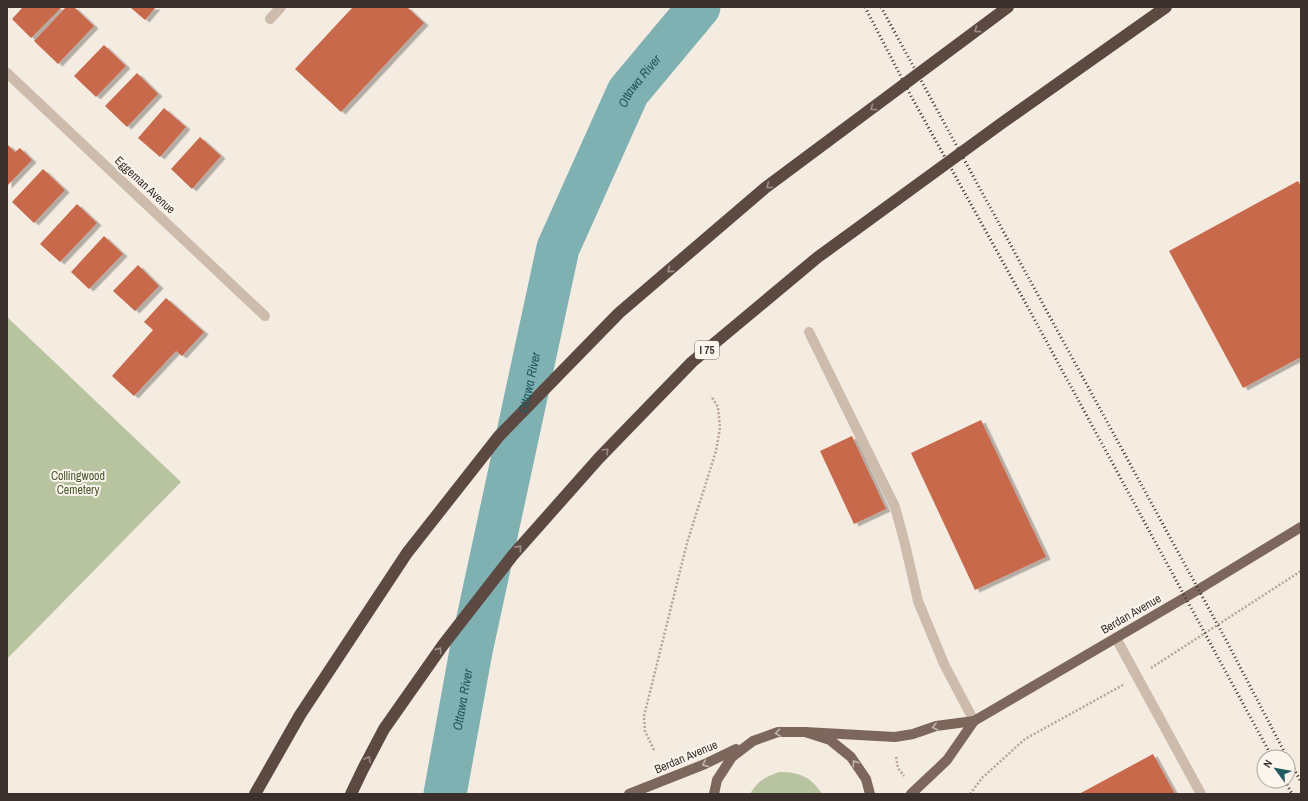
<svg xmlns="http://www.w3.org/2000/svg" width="1308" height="801" viewBox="0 0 1308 801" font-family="'Archivo Narrow',sans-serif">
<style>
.green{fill:#b8c4a0}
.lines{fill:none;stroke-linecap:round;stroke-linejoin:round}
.river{stroke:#7fb0b2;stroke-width:43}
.building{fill:#c8694b;filter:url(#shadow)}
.path{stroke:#b9a596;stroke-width:2.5;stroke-dasharray:2 2;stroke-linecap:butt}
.lane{stroke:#cdbbac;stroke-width:10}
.street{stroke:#cdbbac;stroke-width:10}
.primary{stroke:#7d675c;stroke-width:10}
.rail{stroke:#3b302b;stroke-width:3;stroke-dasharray:1 3;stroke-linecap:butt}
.highway-bridge{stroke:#5c4a42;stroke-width:12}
.oneway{stroke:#9c8e87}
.oneway2{stroke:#c2b5ac}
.labels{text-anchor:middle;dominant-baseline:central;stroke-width:4;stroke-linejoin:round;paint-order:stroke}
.shield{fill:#fbf5ee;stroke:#756b66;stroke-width:1}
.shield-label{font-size:11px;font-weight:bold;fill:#3b302b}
.street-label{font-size:12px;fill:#3b302b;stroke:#fbf5ee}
.park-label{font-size:12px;fill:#4a5a2e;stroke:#fbf5ee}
.water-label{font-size:13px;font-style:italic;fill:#1f5a5e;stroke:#fbf5ee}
</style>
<defs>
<filter id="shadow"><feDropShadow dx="4.5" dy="2.5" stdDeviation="0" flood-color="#0004"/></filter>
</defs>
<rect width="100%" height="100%" fill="#f4ebe1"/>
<g class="green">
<polygon points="7,317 181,482 7,659"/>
<path d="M779,772C800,772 811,777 822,794H750C758,781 765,777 779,772Z"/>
</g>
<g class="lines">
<path class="river" id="s1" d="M445,794L471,651L558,248L628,92L699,7"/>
</g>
<g class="building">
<polygon points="23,7 62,7 31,38 12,19"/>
<polygon points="66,7 74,7 94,26 58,64 34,41"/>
<polygon points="131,7 156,7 145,20 131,8"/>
<polygon points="353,7 407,7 424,23 341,112 295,69"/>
<polygon points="104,45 126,66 96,97 74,76"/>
<polygon points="137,73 158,94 127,127 105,106"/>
<polygon points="164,108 186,127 160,157 138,138"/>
<polygon points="200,137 221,156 192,189 171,169"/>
<polygon points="7,144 15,152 20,148 32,160 7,186"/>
<polygon points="43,169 65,190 34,223 12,202"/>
<polygon points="1298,181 1301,186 1301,357 1243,388 1169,251"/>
<polygon points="77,204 97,223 60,262 40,244"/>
<polygon points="104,236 123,254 89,289 71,272"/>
<polygon points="138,265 159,286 135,311 113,291"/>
<polygon points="166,298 204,332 182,356 176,351 134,396 112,376 153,330 144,322"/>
<polygon points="981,420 1046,557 975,590 911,453"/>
<polygon points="852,436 886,509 854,524 820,451"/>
<polygon points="1153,754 1175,794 1079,794"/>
</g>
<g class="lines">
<g class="path">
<polyline points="1151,668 1301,571"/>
<polyline points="654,750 645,731 644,716 687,543 716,451 720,428 718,407 711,396"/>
<polyline points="896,757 898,768 904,776"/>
<polyline points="970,794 982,778 1025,739 1123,685"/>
</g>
<g class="lane">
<polyline points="270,19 281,7"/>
<polyline points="809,332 895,507 905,544 918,601 944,664 974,721"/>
<polyline points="1116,638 1201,794"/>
</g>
<polyline class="street" points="7,73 265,316"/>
<g class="primary">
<polyline points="805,732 895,737 913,734 936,726 974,721 1196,591 1301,527"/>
<polyline points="629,794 705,764 736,749"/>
<polyline points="714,794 717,780 732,757 753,741 778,732 805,732 830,740 851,757 866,779 870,794"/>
<polyline points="911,794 947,760 974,721"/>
</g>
<g class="rail">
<polyline points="865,7 911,96 1025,302 1272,757"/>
<polyline points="881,7 1226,640 1287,757"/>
<polyline points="1288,758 1301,782"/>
<polyline points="1285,781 1292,794"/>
</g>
<g class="highway-bridge">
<polyline points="255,794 300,715 407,553 499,436 619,313 765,188 1008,7"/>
<polyline points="351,794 363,769 384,729 443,645 513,555 599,458 692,362 818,257 1002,123 1166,7"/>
</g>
</g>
<defs><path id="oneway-chevron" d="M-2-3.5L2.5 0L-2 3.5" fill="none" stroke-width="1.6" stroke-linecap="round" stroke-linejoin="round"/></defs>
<g class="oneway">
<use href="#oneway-chevron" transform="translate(977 30) rotate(144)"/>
<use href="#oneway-chevron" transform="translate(873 108) rotate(143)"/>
<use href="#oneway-chevron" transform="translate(769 186) rotate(142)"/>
<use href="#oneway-chevron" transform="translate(670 270) rotate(139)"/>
<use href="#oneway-chevron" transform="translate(606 451) rotate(-46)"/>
<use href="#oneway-chevron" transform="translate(519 548) rotate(-48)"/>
<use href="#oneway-chevron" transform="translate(439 650) rotate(-55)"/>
<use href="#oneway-chevron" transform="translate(368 759) rotate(-62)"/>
</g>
<g class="oneway2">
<use href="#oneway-chevron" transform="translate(935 727) rotate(166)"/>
<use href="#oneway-chevron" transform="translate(778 733) rotate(170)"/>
<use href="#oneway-chevron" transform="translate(855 763) rotate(-123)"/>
<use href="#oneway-chevron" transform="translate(705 764) rotate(156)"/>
</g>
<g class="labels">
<rect class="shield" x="695" y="341" width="24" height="18" rx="3"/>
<g class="shield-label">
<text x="707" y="350">I 75</text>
</g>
<g class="street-label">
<text transform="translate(145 185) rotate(43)">Eggeman Avenue</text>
<text transform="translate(1131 614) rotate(-30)">Berdan Avenue</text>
<text transform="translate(686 757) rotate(-23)">Berdan Avenue</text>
</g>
<g class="park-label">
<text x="78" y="476">Collingwood<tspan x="78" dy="14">Cemetery</tspan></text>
</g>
<g class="water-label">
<text stroke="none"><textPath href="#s1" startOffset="744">Ottawa River</textPath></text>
<text stroke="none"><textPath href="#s1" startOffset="420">Ottawa River</textPath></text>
<text stroke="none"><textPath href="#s1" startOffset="96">Ottawa River</textPath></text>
</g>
</g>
<rect width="1308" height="801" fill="none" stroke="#3b302b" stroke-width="16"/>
<g transform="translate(1276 769) rotate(302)"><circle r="19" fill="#fbf5ee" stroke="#aea6a0"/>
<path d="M0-3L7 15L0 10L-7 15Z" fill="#1f5a5e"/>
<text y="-6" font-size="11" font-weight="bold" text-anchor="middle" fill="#3b302b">N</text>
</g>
</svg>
